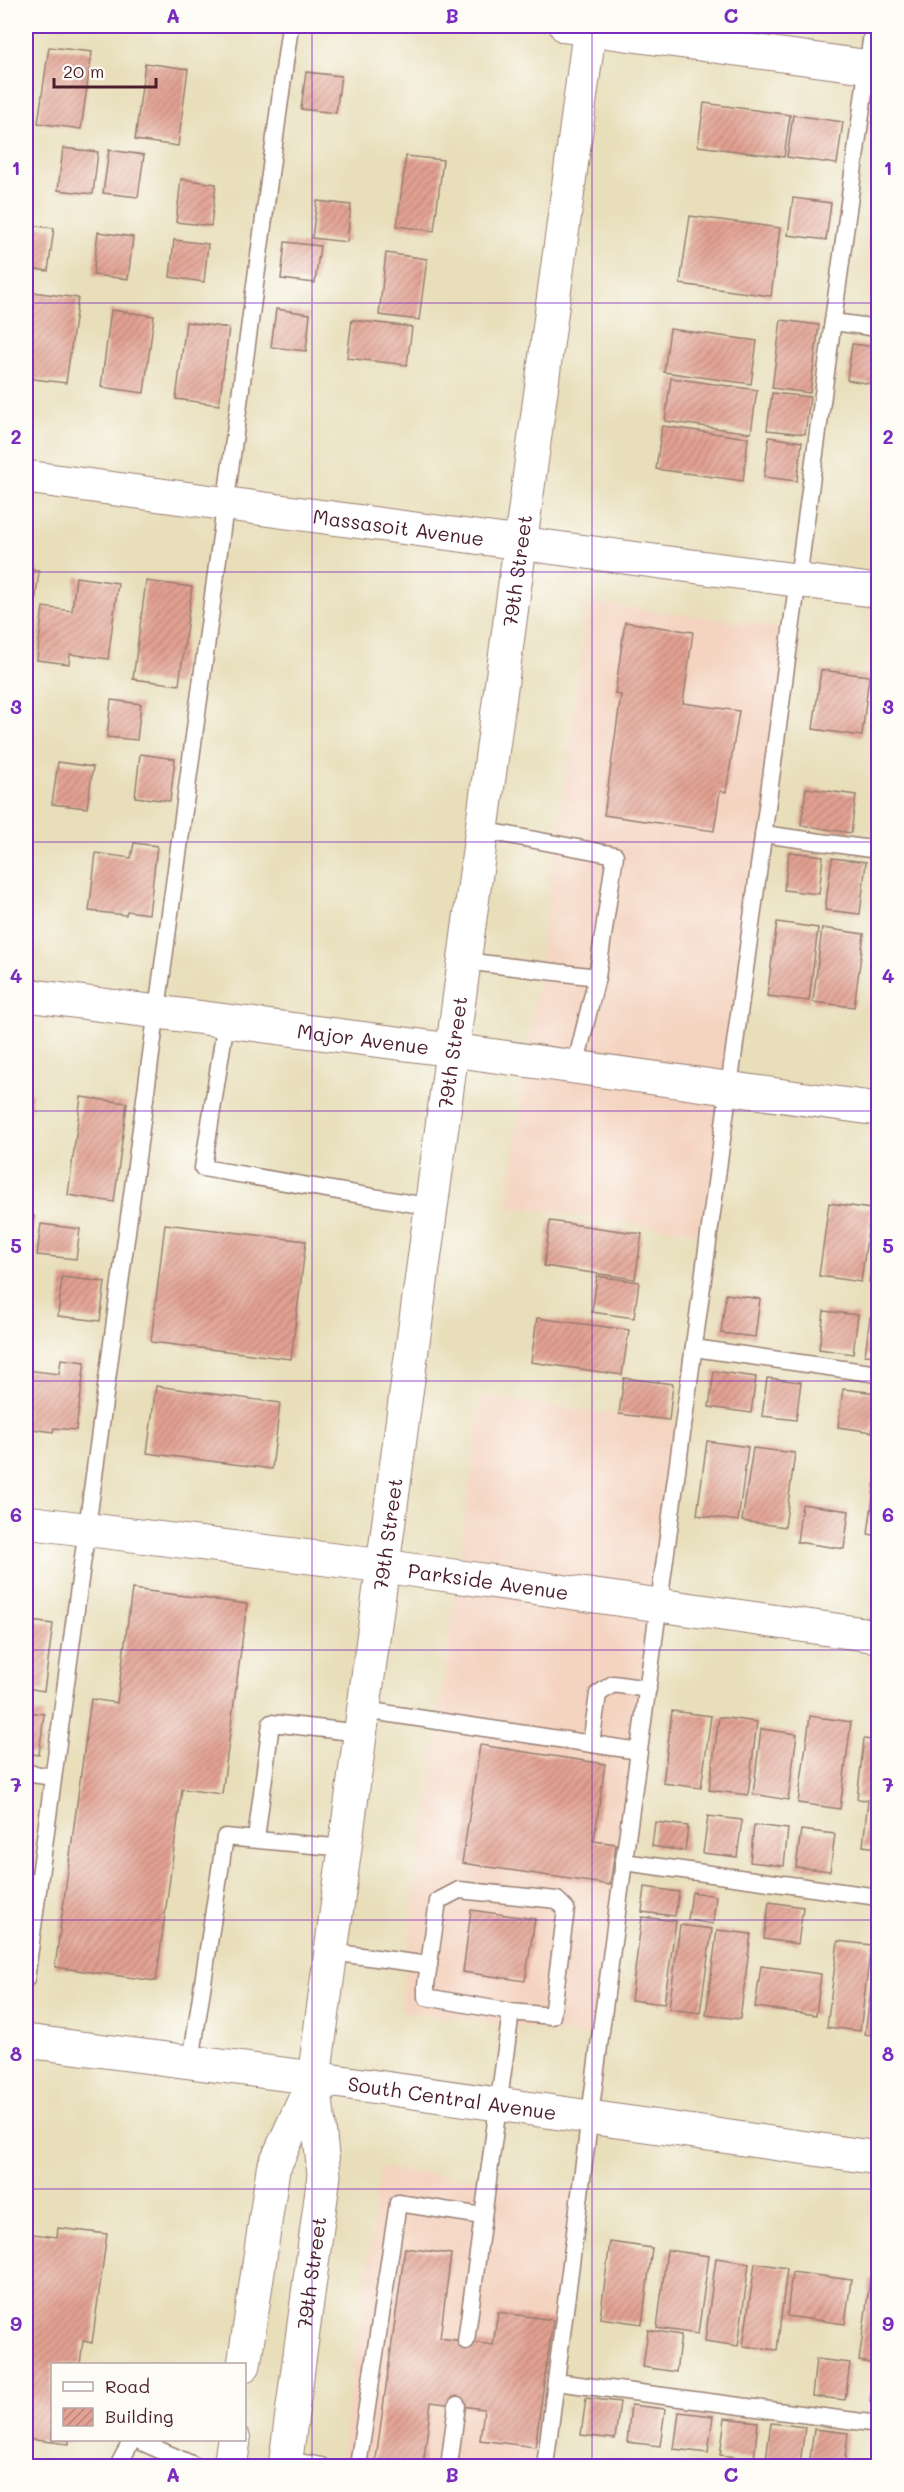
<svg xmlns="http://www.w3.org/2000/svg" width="904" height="2492" viewBox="0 0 904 2492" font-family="Mali,sans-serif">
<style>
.built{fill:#f4d3c0}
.building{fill:url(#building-hatch)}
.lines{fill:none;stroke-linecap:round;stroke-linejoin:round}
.lane-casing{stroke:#997e72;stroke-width:19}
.street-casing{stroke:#997e72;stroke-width:35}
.secondary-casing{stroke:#997e72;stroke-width:35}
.lane{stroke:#fff;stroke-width:16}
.street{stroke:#fff;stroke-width:33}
.secondary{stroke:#fff;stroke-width:33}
.grid{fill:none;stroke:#7b2cbf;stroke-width:1.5;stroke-opacity:0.55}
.labels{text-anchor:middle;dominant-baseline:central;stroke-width:6;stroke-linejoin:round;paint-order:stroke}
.street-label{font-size:20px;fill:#4a1f2b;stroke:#fdfcf7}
.neatline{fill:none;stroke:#7b2cbf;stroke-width:2}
.grid-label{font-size:20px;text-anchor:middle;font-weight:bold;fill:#7b2cbf}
</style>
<defs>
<pattern id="building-hatch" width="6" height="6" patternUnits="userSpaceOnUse" patternTransform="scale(1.5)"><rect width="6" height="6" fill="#e2a192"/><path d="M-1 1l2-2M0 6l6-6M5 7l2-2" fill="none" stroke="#b98377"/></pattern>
</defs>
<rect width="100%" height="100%" fill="#fdfcf7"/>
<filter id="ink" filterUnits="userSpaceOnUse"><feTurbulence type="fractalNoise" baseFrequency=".0167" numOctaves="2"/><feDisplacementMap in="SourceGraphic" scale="12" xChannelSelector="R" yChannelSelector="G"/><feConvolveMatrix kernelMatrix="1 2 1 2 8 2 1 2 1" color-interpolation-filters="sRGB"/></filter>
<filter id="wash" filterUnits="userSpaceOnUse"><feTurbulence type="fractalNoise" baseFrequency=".008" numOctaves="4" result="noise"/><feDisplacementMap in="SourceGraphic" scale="24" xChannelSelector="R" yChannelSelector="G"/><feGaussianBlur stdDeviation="1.35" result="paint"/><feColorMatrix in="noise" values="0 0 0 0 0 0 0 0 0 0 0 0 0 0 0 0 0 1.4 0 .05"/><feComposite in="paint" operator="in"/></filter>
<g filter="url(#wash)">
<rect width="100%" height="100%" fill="#e8deba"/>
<g class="built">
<polygon points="588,602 791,629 709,1234 507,1206"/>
<polygon points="481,1396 683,1424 600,2038 400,2010"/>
<polygon points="380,2168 580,2192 545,2466 340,2466"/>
</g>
<g id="blocks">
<g class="building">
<polygon points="49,47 92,52 81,129 38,123"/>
<polygon points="26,50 31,50 27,84 26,84"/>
<polygon points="145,63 188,69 178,146 135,140"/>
<polygon points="306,72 341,76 336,113 301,109"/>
<polygon points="704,103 790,115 784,157 698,146"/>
<polygon points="793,115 843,122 837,164 787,157"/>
<polygon points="63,148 98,152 93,194 58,190"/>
<polygon points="109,150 144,155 138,197 103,193"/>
<polygon points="406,156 443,160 434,231 397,226"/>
<polygon points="181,179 216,184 211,226 176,222"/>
<polygon points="793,198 831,203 826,240 788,235"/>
<polygon points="876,200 878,200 878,249 870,248"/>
<polygon points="317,201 351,205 347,242 312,238"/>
<polygon points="690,216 780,228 771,296 680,284"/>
<polygon points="26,225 54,228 48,271 26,268"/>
<polygon points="98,232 133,237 128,279 93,275"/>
<polygon points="174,240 208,244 204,282 170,277"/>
<polygon points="285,242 320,246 315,283 281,279"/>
<polygon points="386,253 427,259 419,320 379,315"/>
<polygon points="32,292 78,298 66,383 26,378 26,341"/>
<polygon points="276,309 310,314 306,351 271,347"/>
<polygon points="111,310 154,316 144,393 101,387"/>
<polygon points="352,320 412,327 407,365 347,358"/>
<polygon points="781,320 819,325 810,393 772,388"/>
<polygon points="186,322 229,328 219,405 176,399"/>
<polygon points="670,329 757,341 751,384 664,372"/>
<polygon points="852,344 878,347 878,385 847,380"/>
<polygon points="671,378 757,390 751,433 665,421"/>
<polygon points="772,393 810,397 805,434 767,430"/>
<polygon points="662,426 748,438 743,481 656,469"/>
<polygon points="769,437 802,442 797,481 764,477"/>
<polygon points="26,569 39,571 34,613 26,612"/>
<polygon points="76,577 118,583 108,659 70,654 69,664 37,660 43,607 72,611"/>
<polygon points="146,581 192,587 179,685 133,679"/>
<polygon points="625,622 693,632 683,703 739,711 726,792 720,791 714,831 604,815 621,695 615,694"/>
<polygon points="821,670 869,676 862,736 813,729"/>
<polygon points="111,700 141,704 137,740 107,737"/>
<polygon points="140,754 175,759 170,801 135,797"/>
<polygon points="58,762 93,767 87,808 52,804"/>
<polygon points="806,788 856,795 851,833 801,825"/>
<polygon points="134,843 157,846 149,914 127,911 126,915 89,911 96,853 131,858"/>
<polygon points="789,852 823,856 819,894 784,890"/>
<polygon points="832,858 866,862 860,914 825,910"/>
<polygon points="777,922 818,928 809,1001 767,996"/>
<polygon points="822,928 864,934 854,1007 813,1002"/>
<polygon points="26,1092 32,1093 27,1136 26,1136"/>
<polygon points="81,1097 127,1103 114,1202 68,1195"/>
<polygon points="829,1203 871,1209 861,1282 819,1276"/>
<polygon points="26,1216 34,1216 29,1256 26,1255"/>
<polygon points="877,1218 878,1218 878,1283 869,1282"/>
<polygon points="550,1221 642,1234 635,1279 544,1266"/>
<polygon points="41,1224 80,1229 76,1259 37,1255"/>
<polygon points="165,1224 306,1241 291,1359 151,1342"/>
<polygon points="597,1276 639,1282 634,1318 592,1312"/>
<polygon points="62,1277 105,1282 100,1321 58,1316"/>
<polygon points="726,1294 760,1299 755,1337 721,1333"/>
<polygon points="824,1311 858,1315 853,1354 819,1349"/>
<polygon points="870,1317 878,1318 878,1356 865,1355"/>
<polygon points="537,1318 629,1330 622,1375 531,1362"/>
<polygon points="61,1359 85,1362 76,1430 54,1428 53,1432 26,1428 26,1370 59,1374"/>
<polygon points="714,1371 756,1377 751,1413 709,1407"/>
<polygon points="624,1378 673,1384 669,1420 619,1414"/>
<polygon points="767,1378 801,1382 796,1420 762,1416"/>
<polygon points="156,1386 280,1403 272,1469 147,1453"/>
<polygon points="843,1389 877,1393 872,1432 838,1427"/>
<polygon points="707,1441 748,1447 738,1521 697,1515"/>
<polygon points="753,1448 795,1453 785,1527 742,1521"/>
<polygon points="877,1465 878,1465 878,1536 868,1534"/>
<polygon points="802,1504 849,1511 844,1549 797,1542"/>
<polygon points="132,1589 247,1604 222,1794 182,1789 156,1981 55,1967 91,1699 117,1703"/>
<polygon points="26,1616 31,1617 31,1621 53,1624 44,1691 26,1688"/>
<polygon points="672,1711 711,1716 701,1788 663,1783"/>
<polygon points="26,1712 44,1714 39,1755 26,1753"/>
<polygon points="810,1716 851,1722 840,1809 798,1803"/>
<polygon points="719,1717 757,1722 748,1795 709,1790"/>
<polygon points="761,1729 797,1734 788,1800 753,1794"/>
<polygon points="864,1739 878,1741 878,1848 863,1846 868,1800 857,1799"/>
<polygon points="480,1745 605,1764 594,1841 616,1844 610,1885 462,1863"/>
<polygon points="708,1816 742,1820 737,1857 703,1853"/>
<polygon points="655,1822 688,1826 685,1851 652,1846"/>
<polygon points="754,1825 788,1829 784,1866 750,1862"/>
<polygon points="801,1830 835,1834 830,1871 796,1867"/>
<polygon points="645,1887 679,1892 675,1916 642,1912"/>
<polygon points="692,1892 716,1896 713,1924 688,1920"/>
<polygon points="769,1902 803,1907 798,1944 764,1939"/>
<polygon points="471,1910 535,1919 525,1981 463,1972"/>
<polygon points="642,1917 676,1921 664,2004 631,2000"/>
<polygon points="680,1925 712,1929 700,2013 669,2009"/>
<polygon points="717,1930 751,1934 740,2019 706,2015"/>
<polygon points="838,1941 871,1945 860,2031 827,2027"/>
<polygon points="877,1945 878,1945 878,2036 865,2034"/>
<polygon points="761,1966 821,1974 816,2015 755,2007"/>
<polygon points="58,2228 107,2234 92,2343 83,2341 80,2364 52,2364 52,2440 69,2440 69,2444 26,2439 26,2233 57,2237"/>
<polygon points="610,2242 652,2248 642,2324 600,2318"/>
<polygon points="405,2248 451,2254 440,2338 493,2345 498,2312 553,2320 535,2447 480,2440 484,2409 431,2402 423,2466 375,2466"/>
<polygon points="667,2250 709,2256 698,2334 657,2328"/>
<polygon points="716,2258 749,2263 738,2346 705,2341"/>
<polygon points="755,2263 787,2268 777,2350 743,2346"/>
<polygon points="792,2272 851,2280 845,2324 787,2316"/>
<polygon points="870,2279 878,2280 878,2364 859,2361"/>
<polygon points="648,2330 681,2335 676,2372 643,2367"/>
<polygon points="816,2359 850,2363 845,2400 812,2396"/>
<polygon points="874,2368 878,2368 878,2402 870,2401"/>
<polygon points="586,2398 620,2402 615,2439 581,2435"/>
<polygon points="631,2405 665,2409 660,2446 627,2442"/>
<polygon points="679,2412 713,2416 708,2453 674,2449"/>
<polygon points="725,2418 758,2422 754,2459 720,2455"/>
<polygon points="771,2423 805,2427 800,2464 766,2459"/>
<polygon points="814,2429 848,2433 844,2466 809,2466"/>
</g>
</g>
</g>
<g filter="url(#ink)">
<use href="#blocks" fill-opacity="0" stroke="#997e72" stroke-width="1.5"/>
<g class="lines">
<defs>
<g id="lane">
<polyline points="833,322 878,328"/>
<polyline points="482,830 615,855 597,977 575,1067"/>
<polyline points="763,834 878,850"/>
<polyline points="464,961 597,977"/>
<polyline points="226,1021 203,1168 432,1207"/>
<polyline points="694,1348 878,1374"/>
<polyline points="364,1710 639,1751"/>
<polyline points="591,1744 598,1694 613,1684 648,1689"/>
<polyline points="26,1773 53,1777"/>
<polyline points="256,1839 271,1723 361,1733"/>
<polyline points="624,1862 878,1897"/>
<polyline points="331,1952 429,1965"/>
<polyline points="26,1979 290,26"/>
<polyline points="191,2062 225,1837 345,1848"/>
<polyline points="466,2341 511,2012 552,2016 566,1909 557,1900 459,1890 438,1901 426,1985 426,1997 511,2012"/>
<polyline points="556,2382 878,2424"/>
<polyline points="137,2440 196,2466"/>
<polyline points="286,2460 321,2466"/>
<polyline points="118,2466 132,2440"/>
<polyline points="358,2466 398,2203 483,2216"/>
<polyline points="449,2466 457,2405"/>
<polyline points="545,2466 600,2038 873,26"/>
</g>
<g id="street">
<polyline points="566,26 878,68"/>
<path id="s1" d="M26,477L878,591"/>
<path id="s2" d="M26,995L452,1050L878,1109"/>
<path id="s3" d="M26,1522L383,1566L878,1636"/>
</g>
<g id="secondary">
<path id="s4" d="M26,2041L314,2078L878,2158"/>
<polyline points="244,2365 273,2169 314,2079"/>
<polyline points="230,2466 234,2440"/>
<path id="s5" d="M285,2466L324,2175L314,2078L590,26"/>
</g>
</defs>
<use href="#lane" class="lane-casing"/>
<use href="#street" class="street-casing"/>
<use href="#secondary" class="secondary-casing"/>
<use href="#lane" class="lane"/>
<use href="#street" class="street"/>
<use href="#secondary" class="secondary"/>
</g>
</g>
<path class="grid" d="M312,26V2466M592,26V2466M26,303H878M26,572H878M26,842H878M26,1111H878M26,1381H878M26,1650H878M26,1920H878M26,2189H878"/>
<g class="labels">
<g class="street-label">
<text stroke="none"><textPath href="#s1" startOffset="376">Massasoit Avenue</textPath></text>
<text stroke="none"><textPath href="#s5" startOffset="1912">79th Street</textPath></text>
<text stroke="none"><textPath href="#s2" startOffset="340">Major Avenue</textPath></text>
<text stroke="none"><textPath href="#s5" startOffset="1426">79th Street</textPath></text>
<text stroke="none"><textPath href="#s5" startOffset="940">79th Street</textPath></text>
<text stroke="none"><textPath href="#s3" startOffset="466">Parkside Avenue</textPath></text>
<text stroke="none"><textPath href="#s4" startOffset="430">South Central Avenue</textPath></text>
<text stroke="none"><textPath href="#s5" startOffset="195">79th Street</textPath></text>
</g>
</g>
<rect width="904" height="2492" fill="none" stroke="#fdfcf7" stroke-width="66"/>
<rect x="51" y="2363" width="195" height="78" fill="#fdfcf7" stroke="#b5a4a5" stroke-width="1.5"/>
<rect x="63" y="2382" width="30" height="9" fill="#ffffff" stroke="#b5a4a5" stroke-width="1.5"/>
<text x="105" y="2393" font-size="18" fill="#4a1f2b">Road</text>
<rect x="63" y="2408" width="30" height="18" fill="url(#building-hatch)" stroke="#b5a4a5" stroke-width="1.5"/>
<text x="105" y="2423" font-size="18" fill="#4a1f2b">Building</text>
<path d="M54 78v9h102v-9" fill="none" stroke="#4a1f2b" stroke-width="3"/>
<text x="63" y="78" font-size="18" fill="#4a1f2b" stroke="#fdfcf7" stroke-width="4.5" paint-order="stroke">20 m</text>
<rect x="33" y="33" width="838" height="2426" class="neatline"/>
<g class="grid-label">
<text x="173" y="23">A</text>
<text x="452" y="23">B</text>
<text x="731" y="23">C</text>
<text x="16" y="175">1</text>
<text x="888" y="175">1</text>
<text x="16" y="444">2</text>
<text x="888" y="444">2</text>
<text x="16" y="714">3</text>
<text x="888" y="714">3</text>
<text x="16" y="983">4</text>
<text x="888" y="983">4</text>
<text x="16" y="1253">5</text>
<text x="888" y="1253">5</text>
<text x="16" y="1522">6</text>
<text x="888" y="1522">6</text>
<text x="16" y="1792">7</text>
<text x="888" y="1792">7</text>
<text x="16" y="2061">8</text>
<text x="888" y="2061">8</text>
<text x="16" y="2331">9</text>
<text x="888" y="2331">9</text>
<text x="173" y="2482">A</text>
<text x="452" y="2482">B</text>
<text x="731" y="2482">C</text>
</g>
</svg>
